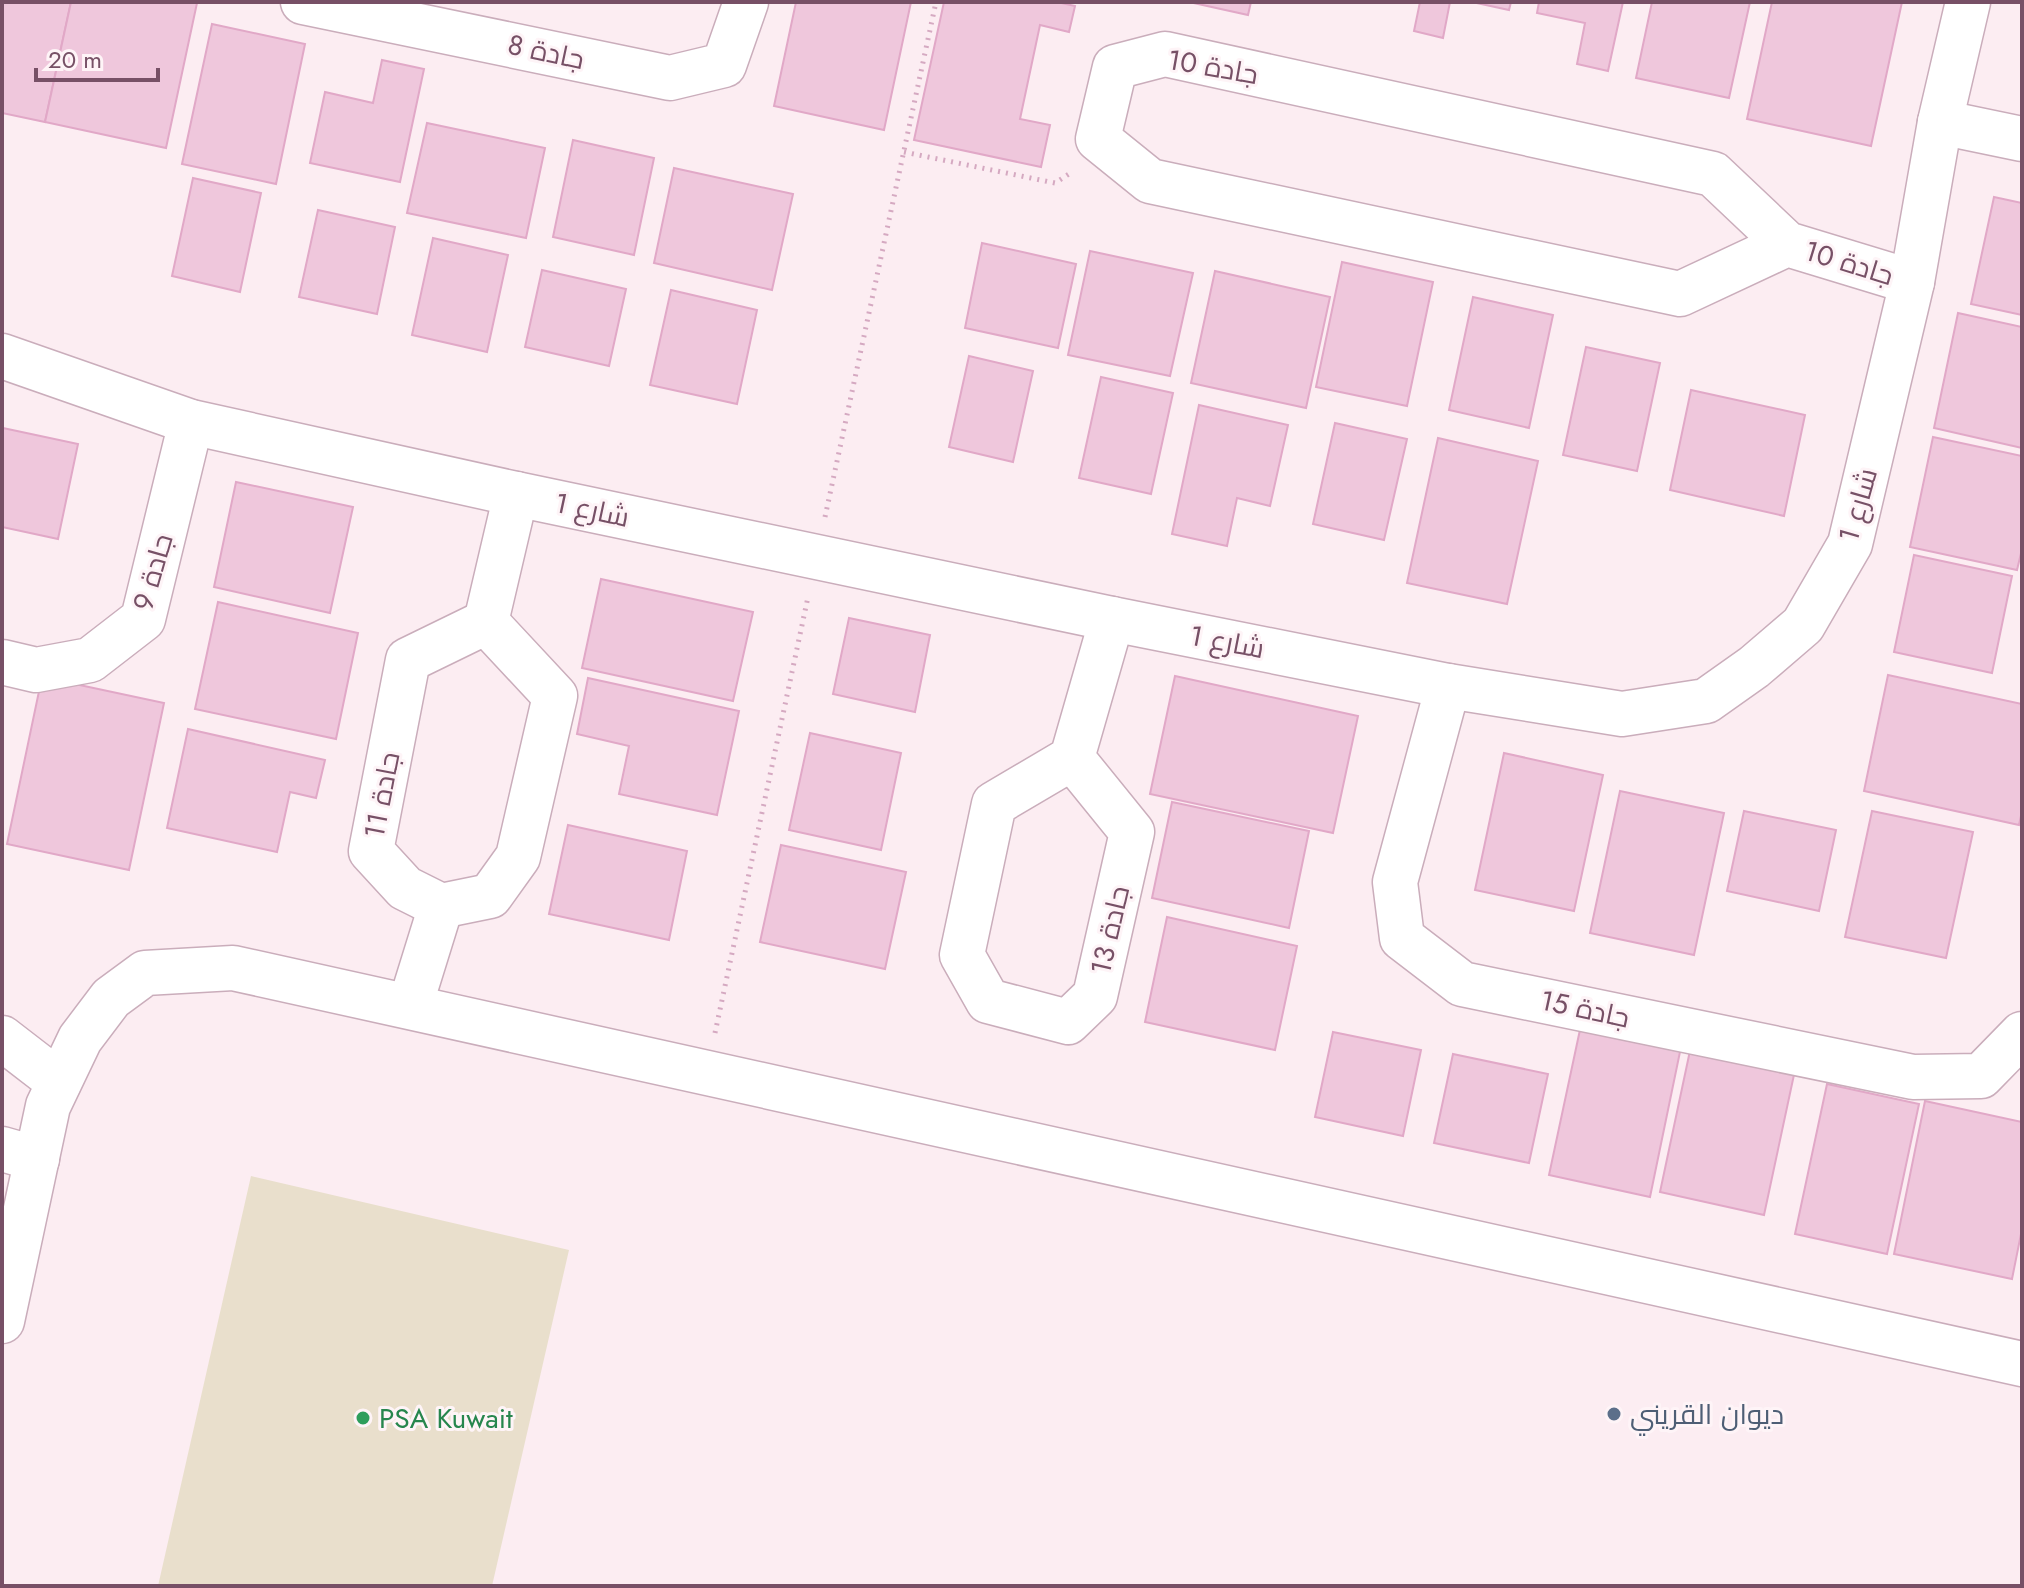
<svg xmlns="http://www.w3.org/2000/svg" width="2024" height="1588" viewBox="0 0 2024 1588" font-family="Jost,Cairo,sans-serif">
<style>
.green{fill:#e9dfcc}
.building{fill:#efc7dc;stroke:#e1a8c7;stroke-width:2}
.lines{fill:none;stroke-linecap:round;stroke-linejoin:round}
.minor-casing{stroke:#caadbb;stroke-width:47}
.path{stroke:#d5a9c1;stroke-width:5;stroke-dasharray:2 6;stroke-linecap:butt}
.minor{stroke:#fff;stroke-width:44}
.service-dot{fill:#5c6f8a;stroke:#fef4f7;stroke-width:3}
.leisure-dot{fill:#2e9e5b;stroke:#fef4f7;stroke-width:3}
.labels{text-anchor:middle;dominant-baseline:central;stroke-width:6;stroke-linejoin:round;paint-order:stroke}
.street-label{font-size:28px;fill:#775066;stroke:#fef4f7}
.service-label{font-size:28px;fill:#4e5e75;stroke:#fef4f7;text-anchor:start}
.leisure-label{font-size:28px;fill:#27864d;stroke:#fef4f7;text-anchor:start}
</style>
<rect width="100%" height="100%" fill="#fcedf2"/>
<polygon class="green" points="251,1176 569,1250 492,1586 158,1586"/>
<g class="building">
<polygon points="2,2 71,2 45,122 2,113"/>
<polygon points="71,2 197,3 166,148 45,122"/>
<polygon points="796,2 911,2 884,130 774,106"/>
<polygon points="944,2 1057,2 1075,6 1069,32 1040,25 1020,119 1050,125 1041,167 914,140"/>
<polygon points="1189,2 1251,2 1248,15"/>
<polygon points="1420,2 1450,2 1443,38 1414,31"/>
<polygon points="1472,2 1511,2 1509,10"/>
<polygon points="1539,2 1623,2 1608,71 1577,64 1585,23 1537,13"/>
<polygon points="1652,2 1750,2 1729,98 1636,78"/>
<polygon points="1772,2 1902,2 1871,146 1747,119"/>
<polygon points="212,24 305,44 276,184 182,164"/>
<polygon points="382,60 424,69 400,182 310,163 325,92 373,103"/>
<polygon points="427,123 545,148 526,238 407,213"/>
<polygon points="573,140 654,158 634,255 553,237"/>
<polygon points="674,168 793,194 772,290 654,263"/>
<polygon points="193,178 261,193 240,292 172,276"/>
<polygon points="1994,197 2022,203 2022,315 1971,304"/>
<polygon points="318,210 395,227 377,314 299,297"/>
<polygon points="433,238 508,255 487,352 412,335"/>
<polygon points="982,243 1076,264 1058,348 965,328"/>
<polygon points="1090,251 1193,273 1170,376 1068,355"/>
<polygon points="1342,262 1433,282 1407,406 1316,387"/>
<polygon points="542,270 626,289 609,366 525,347"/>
<polygon points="1215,271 1330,297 1306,408 1191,383"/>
<polygon points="671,290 757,310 737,404 650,385"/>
<polygon points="1473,297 1553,315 1529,428 1449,410"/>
<polygon points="1958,313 2022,327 2022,448 1934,428"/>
<polygon points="1586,347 1660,363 1637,471 1563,455"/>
<polygon points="969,356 1033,371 1013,462 949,447"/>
<polygon points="1101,377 1173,393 1151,494 1079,478"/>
<polygon points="1691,390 1805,415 1784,516 1670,490"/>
<polygon points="1199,405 1288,425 1270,506 1237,498 1227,546 1172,534"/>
<polygon points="1335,423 1407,439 1384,540 1313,524"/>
<polygon points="3,428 78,444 58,539 2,527"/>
<polygon points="1933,437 2022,456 2022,549 2017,570 1910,547"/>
<polygon points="1438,438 1538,461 1507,604 1407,583"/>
<polygon points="236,482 353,507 330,613 214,587"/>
<polygon points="1914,555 2012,576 1992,673 1894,652"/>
<polygon points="601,579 753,612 733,701 582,668"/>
<polygon points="218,602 358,633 336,739 195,709"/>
<polygon points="849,618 930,635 915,712 833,694"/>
<polygon points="1888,675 2022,704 2022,811 2019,825 1864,791"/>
<polygon points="1175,676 1358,716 1333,833 1150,794"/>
<polygon points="42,677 164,703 129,870 7,844"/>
<polygon points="588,678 739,711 717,815 619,794 629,746 577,734"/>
<polygon points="188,729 325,760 316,798 290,792 277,852 167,828"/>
<polygon points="810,733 901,753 881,850 789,830"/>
<polygon points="1504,753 1603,775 1574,911 1475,890"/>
<polygon points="1620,791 1724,813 1694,955 1590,933"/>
<polygon points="1172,802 1309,831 1289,928 1152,898"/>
<polygon points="1744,811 1836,830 1819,911 1727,891"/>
<polygon points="1872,811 1973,832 1946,958 1845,937"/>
<polygon points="568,825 687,851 669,940 549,914"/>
<polygon points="781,845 906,872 885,969 760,942"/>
<polygon points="1167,917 1297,946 1275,1050 1145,1022"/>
<polygon points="1581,1025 1681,1047 1650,1197 1549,1175"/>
<polygon points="1333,1032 1421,1050 1403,1136 1315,1117"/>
<polygon points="1691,1046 1795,1070 1764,1215 1660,1192"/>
<polygon points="1453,1054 1548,1074 1529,1163 1434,1143"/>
<polygon points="1827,1084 1919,1104 1887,1254 1795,1234"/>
<polygon points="1925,1101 2022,1122 2022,1229 2012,1279 1894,1254"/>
</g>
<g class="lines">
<defs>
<g id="minor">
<polyline points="303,2 670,78 724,65 746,2"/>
<polyline points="1940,122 2022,139"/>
<polyline points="1787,244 1680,294 1150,181 1098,139 1115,67 1165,54 1713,174 1787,244 1912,282"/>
<polyline points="2,356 191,422 516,494 1112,619 1448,686 1622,714 1706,701 1754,667 1803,625 1850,544 1912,282 1940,122 1968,2"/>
<polygon points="486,622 555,696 518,857 490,896 441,906 405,888 371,851 408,660"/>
<polyline points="486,622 516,494"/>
<polyline points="2,662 36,670 90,660 143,619 191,422"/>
<polyline points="1448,686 1395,882 1402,938 1462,984 1913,1077 1981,1076 2022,1034"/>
<polyline points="1072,758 1132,832 1095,996 1068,1022 988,1001 962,955 994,804 1072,758 1112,619"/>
<polyline points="410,1006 441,906"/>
<polyline points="2,1038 59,1082"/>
<polyline points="2,1149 37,1159"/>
<polyline points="2,1321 48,1106 80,1039 111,998 145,973 233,968 2022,1364"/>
</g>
</defs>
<use href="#minor" class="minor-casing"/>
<g class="path">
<polyline points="904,152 1055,183 1072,172"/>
<polyline points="825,517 936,2"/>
<polyline points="715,1033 808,597"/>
</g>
<use href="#minor" class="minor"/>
</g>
<circle class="service-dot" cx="1614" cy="1414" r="8"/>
<circle class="leisure-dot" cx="363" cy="1418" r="8"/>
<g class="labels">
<g class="street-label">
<text transform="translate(546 52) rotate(12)">جادة 8</text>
<text transform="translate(1213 67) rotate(10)">جادة 10</text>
<text transform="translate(1849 263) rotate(17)">جادة 10</text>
<text transform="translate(1858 505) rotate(-74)">شارع 1</text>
<text transform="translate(592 510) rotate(12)">شارع 1</text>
<text transform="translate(153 572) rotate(-74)">جادة 9</text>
<text transform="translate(1227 642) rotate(11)">شارع 1</text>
<text transform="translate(382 795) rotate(-79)">جادة 11</text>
<text transform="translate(1110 930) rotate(-77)">جادة 13</text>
<text transform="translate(1585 1009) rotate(12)">جادة 15</text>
</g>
<g class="service-label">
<text x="1630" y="1414">ديوان القريني</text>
</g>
<g class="leisure-label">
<text x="379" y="1418">PSA Kuwait</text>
</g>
</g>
<rect width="2024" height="1588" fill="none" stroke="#775066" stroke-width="8"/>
<path d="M36 68v12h122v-12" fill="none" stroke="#775066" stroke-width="4"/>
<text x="48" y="68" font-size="24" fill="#775066" stroke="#fef4f7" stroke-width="6" paint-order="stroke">20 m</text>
</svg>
